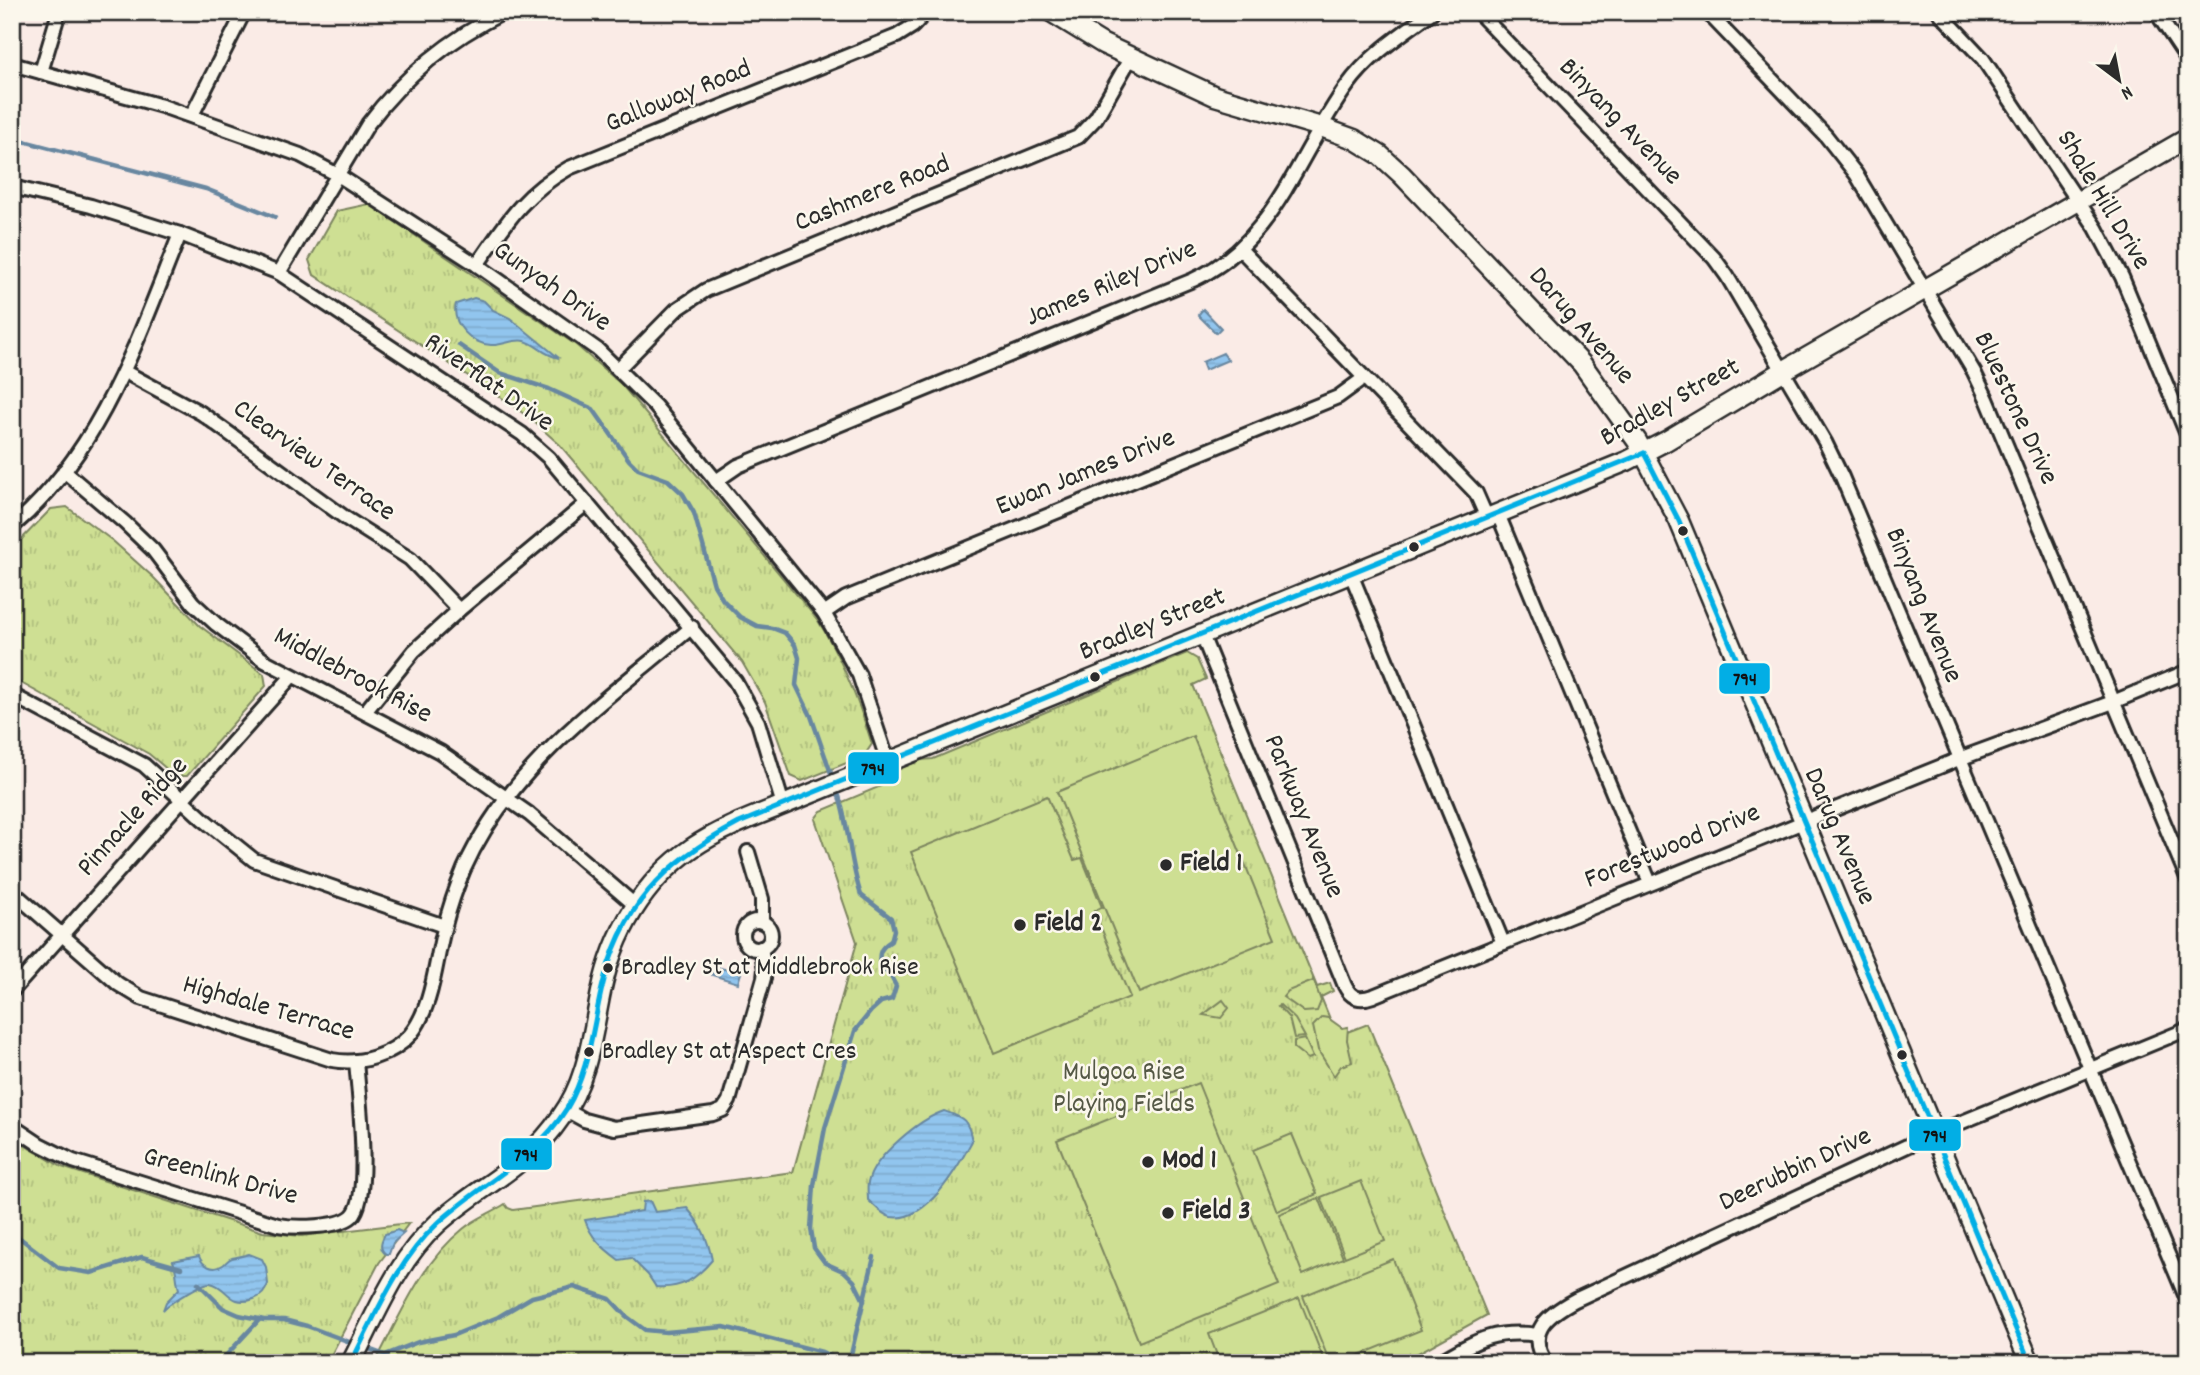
<svg xmlns="http://www.w3.org/2000/svg" width="2200" height="1375" viewBox="0 0 2200 1375" font-family="Dekko,sans-serif">
<style>
.park{fill:url(#park-tufts);stroke:#7c855f;stroke-width:2}
.garden{fill:#cedf93;stroke:#7c855f;stroke-width:2}
.water{fill:url(#water-rules);stroke:#6887a0;stroke-width:2}
.lines{fill:none;stroke-linecap:round;stroke-linejoin:round}
.stream{stroke:#6887a0;stroke-width:4.5}
.street-casing{stroke:#2b2b2b;stroke-width:18}
.secondary-casing{stroke:#2b2b2b;stroke-width:23}
.street{stroke:#fbf7ec;stroke-width:12}
.secondary{stroke:#fbf7ec;stroke-width:18}
.bus-1-casing{stroke:#fbf7ec;stroke-width:10}
.bus-1{stroke:#02aee5;stroke-width:5}
.bus-dot{fill:#2b2b2b;stroke:#fbf7ec;stroke-width:2.5}
.labels{text-anchor:middle;dominant-baseline:central;stroke-width:5;stroke-linejoin:round;paint-order:stroke}
.bus-label{font-size:26px;fill:#2b2b2b;stroke:#fbf7ec;text-anchor:start}
.street-label{font-size:28px;fill:#2b2b2b;stroke:#fbf7ec}
.poi-label{font-size:28px;font-weight:bold;fill:#2b2b2b;stroke:#fbf7ec;text-anchor:start}
.park-label{font-size:28px;fill:#545845;stroke:#fbf7ec}
.line-badge{stroke:#fbf7ec;stroke-width:2.5}
.pale-badge-label{font-size:19px;text-anchor:middle;font-weight:bold;fill:#111}
</style>
<defs>
<pattern id="park-tufts" width="24" height="20" patternUnits="userSpaceOnUse" patternTransform="scale(1.75)"><rect width="24" height="20" fill="#cedf93"/><path d="M3 7l-1-3M5 7V3M7 7l1-3M15 17l-1-3M17 17v-4M19 17l1-3" fill="none" stroke="#b1c07f"/></pattern>
<pattern id="water-rules" width="6" height="5" patternUnits="userSpaceOnUse" patternTransform="scale(1.75)"><rect width="6" height="5" fill="#91c5ee"/><path d="M0 2.5h6" fill="none" stroke="#7da9cc"/></pattern>
</defs>
<rect width="100%" height="100%" fill="#faebe6"/>
<filter id="ink" filterUnits="userSpaceOnUse"><feTurbulence type="fractalNoise" baseFrequency=".0143" numOctaves="2"/><feDisplacementMap in="SourceGraphic" scale="14" xChannelSelector="R" yChannelSelector="G"/><feConvolveMatrix kernelMatrix="1 2 1 2 8 2 1 2 1" color-interpolation-filters="sRGB"/></filter>
<g filter="url(#ink)">
<g class="park">
<path d="M369,204L576,345L621,384L817,619C842,658 858,699 872,744L864,756L802,781L791,776L765,702L742,662L560,445L532,420L508,402L314,275L309,260L337,211Z"/>
<polygon points="67,507 113,541 153,577 200,626 264,674 266,686 187,776 175,776 149,754 12,678 12,549 51,509"/>
<path d="M1187,653L1197,659L1206,679L1193,685L1317,987L1330,983L1333,991L1321,997L1337,1036L1368,1024L1487,1315L1400,1363H375C400,1316 421,1263 463,1229C476,1218 491,1213 505,1204L508,1208L513,1210L793,1172L857,942L815,819L821,811L881,786L878,777L920,760L933,759Z"/>
<polygon points="12,1138 62,1167 263,1232 301,1236 409,1223 379,1263 327,1363 12,1363"/>
</g>
<g class="garden">
<polygon points="1193,736 1275,938 1139,993 1057,792"/>
<polygon points="1047,796 1074,860 1082,858 1102,907 1094,911 1130,997 994,1053 911,852"/>
<polygon points="1313,978 1321,1001 1317,1011 1304,1012 1283,997 1288,991 1313,981"/>
<polygon points="1223,1000 1229,1008 1221,1018 1203,1015"/>
<polygon points="1280,1005 1295,1019 1305,1037 1294,1038 1289,1018 1278,1006"/>
<polygon points="1322,1017 1328,1018 1342,1028 1348,1027 1347,1040 1352,1062 1341,1066 1334,1076 1318,1050 1313,1026"/>
<polygon points="1305,1039 1313,1057 1308,1059 1294,1048 1294,1041"/>
<polygon points="1198,1083 1279,1285 1139,1342 1057,1140"/>
<polygon points="1292,1134 1317,1194 1277,1211 1253,1150"/>
<polygon points="1361,1181 1385,1241 1345,1257 1321,1197"/>
<polygon points="1319,1198 1343,1258 1303,1275 1279,1214"/>
<polygon points="1393,1259 1421,1330 1340,1363 1330,1363 1303,1296"/>
<polygon points="1299,1298 1325,1363 1220,1363 1209,1334"/>
</g>
<g class="water">
<path d="M474,298L484,301L493,310L510,318L559,358C543,355 538,345 525,341C514,338 502,346 491,345C471,344 451,324 456,304Z"/>
<polygon points="1203,309 1221,328 1216,333 1198,315"/>
<polygon points="1223,353 1228,360 1205,370 1202,362"/>
<polygon points="716,967 741,973 738,983 712,975"/>
<path d="M944,1111C964,1118 968,1119 972,1141C958,1167 927,1223 891,1217C882,1215 875,1206 868,1200C868,1195 867,1188 868,1183C873,1157 920,1119 944,1111Z"/>
<path d="M650,1201L655,1212L687,1208C701,1224 708,1239 712,1260C696,1279 682,1289 656,1287L648,1275L631,1258L619,1260C603,1248 591,1238 585,1220L642,1211L643,1202Z"/>
<path d="M397,1230L404,1233L393,1243L389,1254H386C378,1249 381,1241 385,1234Z"/>
<path d="M249,1254L262,1259L266,1267L268,1284C265,1292 262,1296 254,1299C229,1308 228,1286 210,1283C203,1282 168,1304 163,1310L166,1302L179,1289C176,1280 177,1270 173,1261L199,1256C202,1265 213,1272 223,1265C226,1263 228,1259 232,1258C237,1257 243,1256 249,1254Z"/>
</g>
<g class="lines">
<g class="stream">
<polyline points="12,138 206,189 275,217"/>
<polyline points="459,345 500,373 549,389 593,409 629,460 638,469 668,480 683,494 694,513 714,585 723,600 740,617 757,626 772,628 785,633 795,645 799,658 796,685 811,716 833,779"/>
<path d="M836,787C849,822 849,860 861,895L891,918L894,930L891,941C880,948 878,953 880,967L890,975L896,986L892,999L881,1002L871,1011L855,1031L825,1128L814,1185L811,1229L814,1248L825,1263L845,1272L854,1281L864,1301"/>
<polyline points="12,1232 59,1268 91,1273 142,1257 181,1268"/>
<polyline points="198,1283 223,1308 239,1315 264,1320 284,1320 307,1326 355,1344"/>
<polyline points="363,1347 385,1355 418,1342 454,1335 498,1317 532,1297 574,1287 610,1299 626,1316 645,1330 666,1332 724,1327 822,1352 846,1363"/>
<polyline points="219,1363 260,1319"/>
<polyline points="849,1363 874,1257"/>
</g>
<defs>
<g id="street">
<polyline points="1478,12 1714,258 1727,276 1825,442 1842,477 2188,1302"/>
<polyline points="1707,12 1826,136 1856,174 1974,372 1987,399 2188,880"/>
<polyline points="1939,12 1983,59 2096,228 2122,277 2188,437"/>
<polyline points="2156,12 2188,60"/>
<polyline points="12,64 162,106 300,155 338,175 477,265 598,350 655,406 824,613 859,675 888,762"/>
<polyline points="41,72 59,12"/>
<polyline points="192,115 244,12"/>
<polyline points="12,187 91,206 180,234 279,273 522,434 549,458 735,681 758,722 783,805"/>
<polyline points="1241,250 1476,493 1487,518"/>
<path d="M477,265C506,223 523,194 569,168L897,36L913,26L926,12"/>
<path d="M279,273L368,124C405,75 449,39 504,12"/>
<polyline points="618,369 676,310 706,290 1078,137 1096,118 1131,57"/>
<polyline points="125,372 201,413 347,519 410,559 459,610"/>
<polyline points="64,471 125,523 153,550 193,603 216,624 265,661 440,752 529,814 636,906"/>
<path d="M716,481L738,466L1193,280C1275,243 1297,155 1347,86C1369,55 1402,34 1432,12"/>
<polyline points="1498,514 1650,883"/>
<path d="M12,527C101,452 138,338 180,234"/>
<polyline points="1351,574 1503,943"/>
<polyline points="824,613 846,598 1338,397 1364,378"/>
<path d="M1202,635L1345,986C1351,998 1359,1001 1373,996L1959,759L2113,702L2188,671"/>
<polyline points="12,695 144,765 203,819 254,860 444,926"/>
<polyline points="365,712 414,651 459,610 587,503"/>
<polyline points="748,852 762,899 762,922"/>
<path d="M12,891L118,984L141,998L332,1060C360,1065 391,1056 410,1035C433,1007 435,963 444,929C449,909 456,888 464,869C511,764 607,699 692,627"/>
<circle cx="757" cy="935" r="14"/>
<polyline points="12,991 292,676"/>
<polyline points="566,1110 584,1120 614,1128 713,1114 723,1110 729,1101 764,978 765,969 761,948"/>
<path d="M12,1126L39,1144L73,1161L278,1225C295,1228 339,1228 352,1216C372,1198 358,1089 356,1061"/>
<path d="M1437,1363C1476,1341 1492,1329 1538,1335"/>
<path d="M1546,1363C1524,1332 1549,1314 1575,1300L1933,1134L2188,1029"/>
</g>
<g id="secondary">
<polyline points="1051,12 1103,44 1215,96 1321,127 1354,139 1380,155 1402,175 1582,364 1637,441 1679,521 2030,1363"/>
<path d="M351,1363C376,1315 397,1260 437,1224C481,1184 526,1169 561,1117C588,1080 592,1035 601,992C613,934 643,882 692,848C720,829 753,817 783,805L1627,461L1666,441L1783,371L2188,138"/>
</g>
</defs>
<use href="#street" class="street-casing"/>
<use href="#secondary" class="secondary-casing"/>
<use href="#street" class="street"/>
<use href="#secondary" class="secondary"/>
<defs>
<g id="bus-1">
<polyline points="1644,453 1679,521 2030,1363"/>
<path d="M351,1363C376,1314 397,1262 437,1224C480,1184 535,1160 567,1108C588,1073 592,1032 601,992C620,907 663,863 739,823L1644,453"/>
</g>
</defs>
<use href="#bus-1" class="bus-1-casing"/>
<use href="#bus-1" class="bus-1"/>
</g>
</g>
<g class="bus-dot">
<circle cx="1683" cy="531" r="6"/>
<circle cx="1414" cy="547" r="6"/>
<circle cx="1095" cy="677" r="6"/>
<circle cx="1166" cy="865" r="7"/>
<circle cx="1020" cy="925" r="7"/>
<circle cx="608" cy="968" r="6"/>
<circle cx="589" cy="1052" r="6"/>
<circle cx="1902" cy="1055" r="6"/>
<circle cx="1148" cy="1162" r="7"/>
<circle cx="1168" cy="1213" r="7"/>
</g>
<g class="labels">
<g class="bus-label">
<text x="621" y="968">Bradley St at Middlebrook Rise</text>
<text x="602" y="1052">Bradley St at Aspect Cres</text>
</g>
<g class="street-label">
<text transform="translate(679 98) rotate(-22)">Galloway Road</text>
<text transform="translate(1619 123) rotate(46)">Binyang Avenue</text>
<text transform="translate(873 195) rotate(-22)">Cashmere Road</text>
<text transform="translate(2102 201) rotate(59)">Shale Hill Drive</text>
<text transform="translate(1112 285) rotate(-23)">James Riley Drive</text>
<text transform="translate(551 288) rotate(35)">Gunyah Drive</text>
<text transform="translate(1580 327) rotate(49)">Darug Avenue</text>
<text transform="translate(488 384) rotate(35)">Riverflat Drive</text>
<text transform="translate(1671 404) rotate(-29)">Bradley Street</text>
<text transform="translate(2014 409) rotate(65)">Bluestone Drive</text>
<text transform="translate(313 462) rotate(35)">Clearview Terrace</text>
<text transform="translate(1086 474) rotate(-22)">Ewan James Drive</text>
<text transform="translate(1922 606) rotate(68)">Binyang Avenue</text>
<text transform="translate(1153 626) rotate(-22)">Bradley Street</text>
<text transform="translate(352 677) rotate(28)">Middlebrook Rise</text>
<text transform="translate(1302 817) rotate(68)">Parkway Avenue</text>
<text transform="translate(134 818) rotate(-48)">Pinnacle Ridge</text>
<text transform="translate(1838 837) rotate(67)">Darug Avenue</text>
<text transform="translate(1673 848) rotate(-22)">Forestwood Drive</text>
<text transform="translate(268 1010) rotate(16)">Highdale Terrace</text>
<text transform="translate(1796 1171) rotate(-25)">Deerubbin Drive</text>
<text transform="translate(220 1178) rotate(15)">Greenlink Drive</text>
</g>
<g class="poi-label">
<text x="1180" y="865">Field 1</text>
<text x="1034" y="925">Field 2</text>
<text x="1162" y="1162">Mod 1</text>
<text x="1182" y="1213">Field 3</text>
</g>
<g class="park-label">
<text x="1124" y="1074">Mulgoa Rise<tspan x="1124" dy="32">Playing Fields</tspan></text>
</g>
</g>
<g class="line-badge">
<rect x="1718" y="662" width="53" height="33" rx="7" fill="#02aee5"/>
<rect x="847" y="751" width="53" height="34" rx="7" fill="#02aee5"/>
<rect x="1908" y="1118" width="54" height="34" rx="7" fill="#02aee5"/>
<rect x="500" y="1137" width="53" height="34" rx="7" fill="#02aee5"/>
</g>
<g class="pale-badge-label">
<text x="1745" y="685">794</text>
<text x="873" y="775">794</text>
<text x="1935" y="1142">794</text>
<text x="526" y="1161">794</text>
</g>
<rect width="2200" height="1375" fill="none" stroke="#fbf7ec" stroke-width="42"/>
<rect x="21" y="21" width="2158" height="1333" fill="none" stroke="#2b2b2b" stroke-width="2.5" filter="url(#ink)"/>
<g transform="translate(2119 80) rotate(148)" stroke="#fbf7ec" stroke-width="5" paint-order="stroke">
<path d="M0-5L12 26L0 18L-12 26Z" fill="#2b2b2b"/>
<text y="-10" font-size="19" font-weight="bold" text-anchor="middle" fill="#2b2b2b">N</text>
</g>
</svg>
